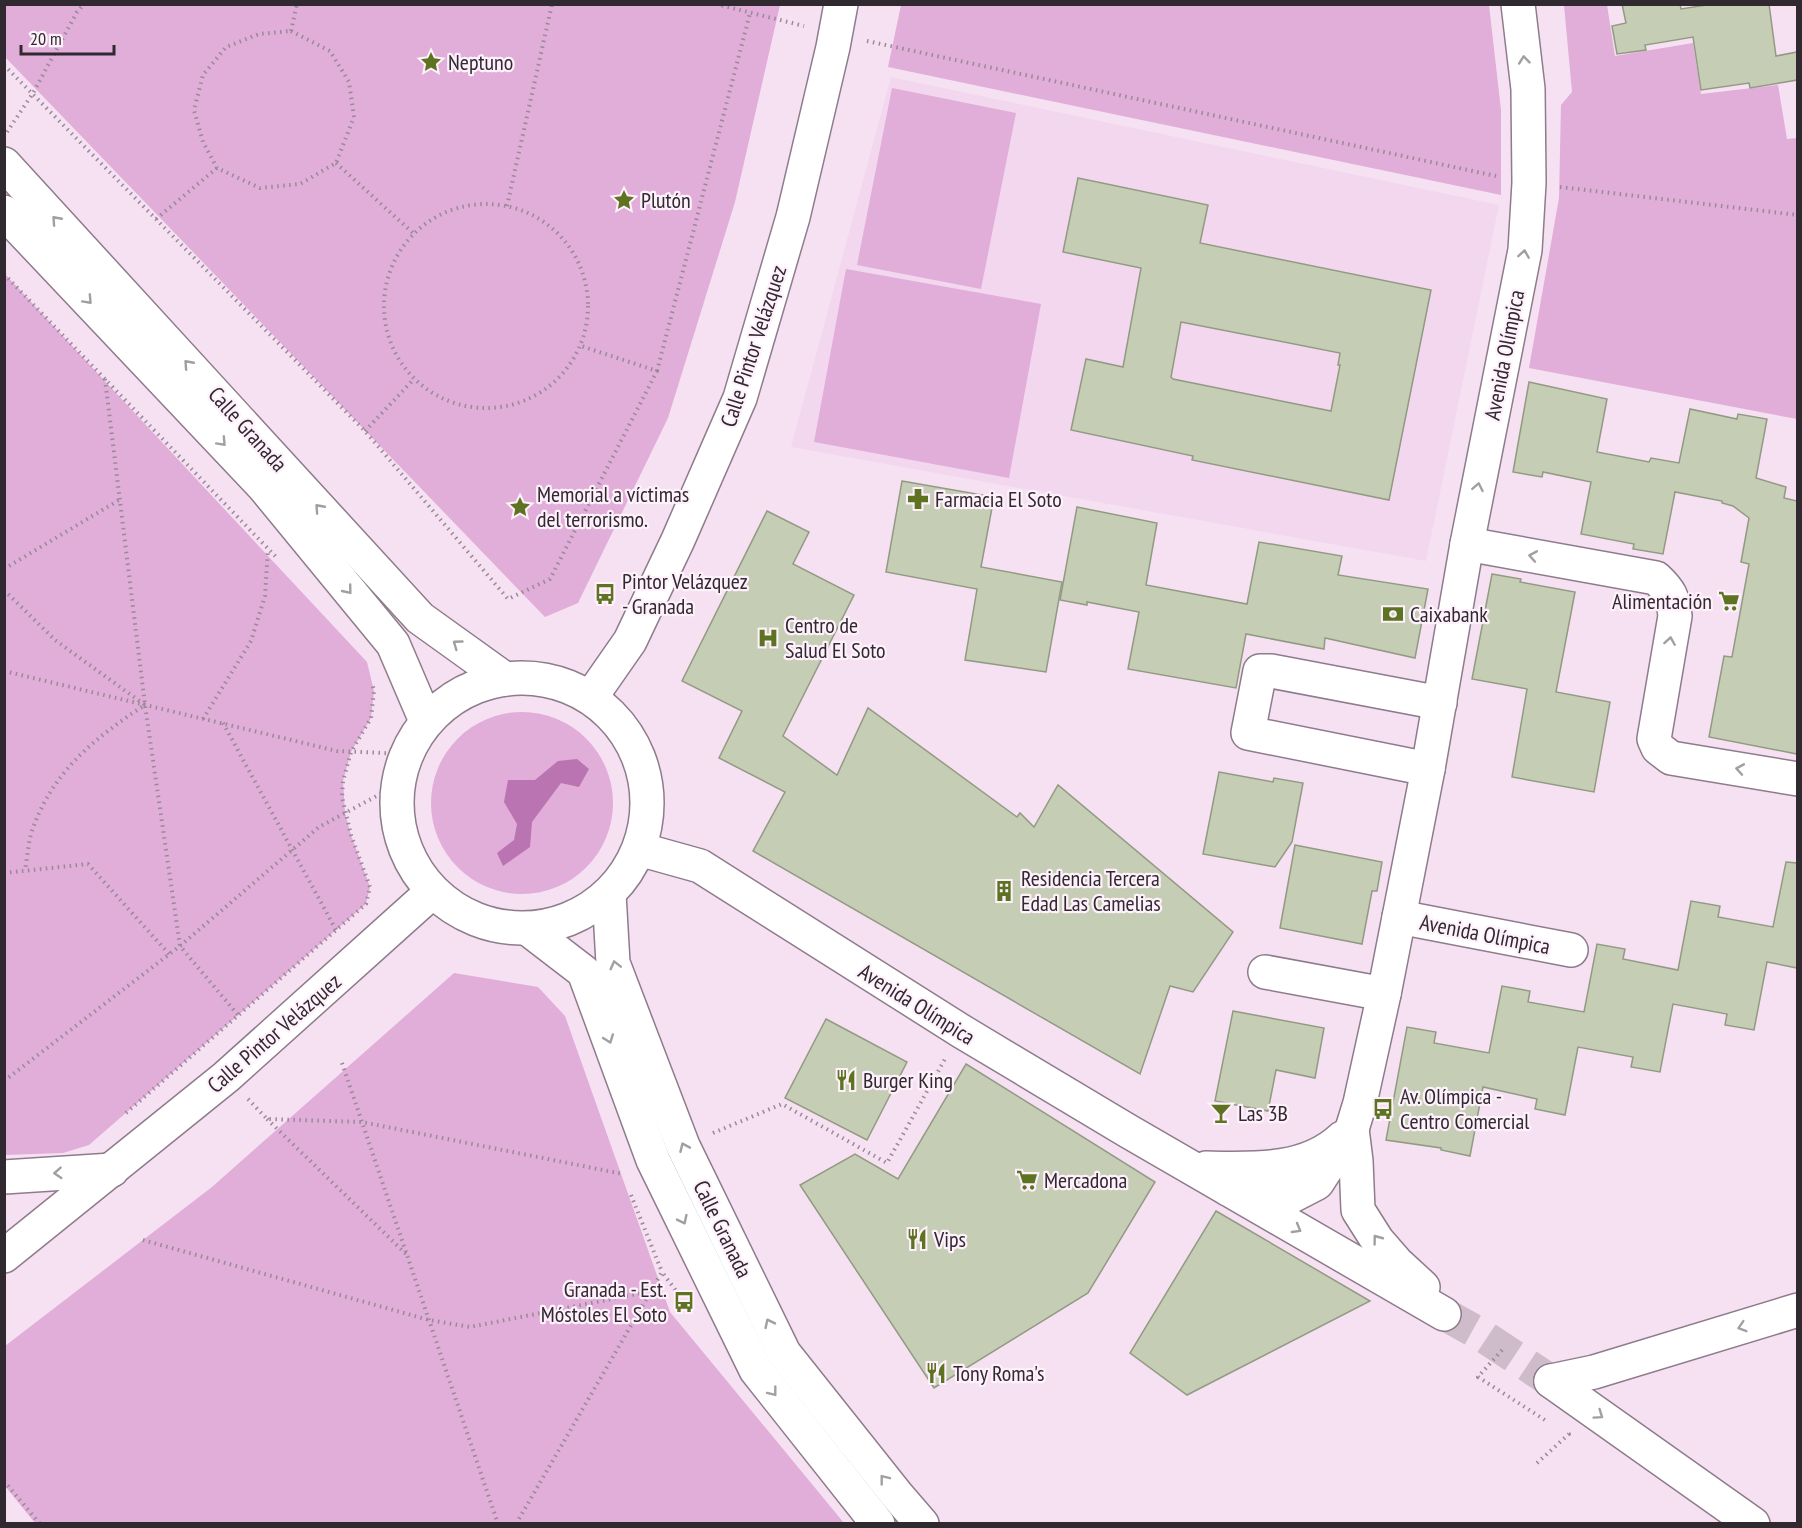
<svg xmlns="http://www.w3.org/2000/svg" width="1802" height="1528" viewBox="0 0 1802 1528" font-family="'PT Sans Narrow',sans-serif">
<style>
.built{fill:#f3d7ef}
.green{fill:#e1add9}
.water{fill:#ba74b1}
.building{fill:#c5cdb5;stroke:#939a84;stroke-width:1.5;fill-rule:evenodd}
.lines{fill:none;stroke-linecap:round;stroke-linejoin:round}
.street-tunnel{stroke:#cfbccb;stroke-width:33;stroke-dasharray:33 16;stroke-linecap:butt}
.street-casing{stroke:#8e7b8b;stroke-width:36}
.secondary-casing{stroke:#8e7b8b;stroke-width:36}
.path{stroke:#988a96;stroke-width:4;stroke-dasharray:1.5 4.5;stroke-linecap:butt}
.street{stroke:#fff;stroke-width:33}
.secondary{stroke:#fff;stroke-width:33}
.oneway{stroke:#a29fa2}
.labels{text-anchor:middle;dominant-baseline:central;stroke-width:4.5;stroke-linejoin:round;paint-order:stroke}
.poi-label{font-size:22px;fill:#312930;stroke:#fef1fb;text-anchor:start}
.street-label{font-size:22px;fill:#312930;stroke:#fef1fb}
</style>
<rect width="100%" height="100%" fill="#f6e1f2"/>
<polygon class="built" points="891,77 1499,205 1426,561 791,447"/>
<g class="green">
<polygon points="5,4 780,5 735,202 668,418 578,603 545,617 5,57"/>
<polygon points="901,5 1489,5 1501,110 1501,195 888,67"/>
<polygon points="1564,5 1607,5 1615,56 1693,43 1701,94 1778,85 1787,139 1797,138 1797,419 1529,368 1559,198 1561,105 1572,92"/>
<polygon points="892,88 1016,113 981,289 857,265"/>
<polygon points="846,269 1041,304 1009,478 814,442"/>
<polygon points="5,274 367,662 374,691 371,718 351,752 343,781 345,813 351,835 370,887 366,904 89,1145 63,1153 5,1155"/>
<circle cx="522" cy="803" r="91"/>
<polygon points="454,973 538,987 565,1016 670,1312 844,1523 35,1523 5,1486 5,1346 212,1187"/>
</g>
<polygon class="water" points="577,759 589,769 579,787 561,783 532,822 530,847 503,866 497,853 514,840 517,824 504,802 508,780 535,780 558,761"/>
<g class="building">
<polygon points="1622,4 1680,4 1681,9 1713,4 1769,4 1776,56 1797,52 1797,80 1750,88 1749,83 1701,90 1693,37 1645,45 1646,50 1617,54 1612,26 1626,23"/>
<path d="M1078,178L1208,205L1200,243L1431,290L1389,500L1192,460L1193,456L1071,430L1086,359L1123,367L1141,268L1063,252ZM1181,322L1340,353L1338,365H1340L1331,411L1173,379L1171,377Z"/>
<polygon points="1529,382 1607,399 1597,452 1649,462 1651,458 1679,463 1690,409 1737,419 1738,414 1767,419 1756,478 1786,487 1784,498 1797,501 1797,754 1709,737 1724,656 1732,657 1749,564 1741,562 1749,518 1733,506 1722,503 1722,501 1675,492 1663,554 1633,549 1634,544 1581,534 1591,482 1543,472 1542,477 1513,472"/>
<polygon points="902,481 994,497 981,567 1062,582 1046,672 965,660 977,589 886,572"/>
<polygon points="1077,507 1157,523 1146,585 1247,604 1259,542 1342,556 1338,575 1428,589 1415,658 1325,638 1324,649 1246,634 1236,688 1128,669 1139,612 1087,602 1087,605 1060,600"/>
<polygon points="767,511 809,532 793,564 854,595 783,736 837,775 868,708 1017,817 1020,813 1034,827 1058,785 1233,932 1193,992 1170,986 1140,1074 753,851 785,792 719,758 742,711 682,681"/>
<polygon points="1492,574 1521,579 1520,582 1575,592 1556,692 1610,702 1594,792 1512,777 1527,689 1472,679"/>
<polygon points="1219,772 1273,782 1274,778 1303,783 1292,842 1275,867 1203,854"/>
<polygon points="1295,845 1382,862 1377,891 1372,891 1362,944 1280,928"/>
<polygon points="1786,862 1797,863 1797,968 1767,962 1754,1030 1725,1025 1727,1014 1673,1004 1660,1072 1631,1067 1633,1057 1578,1047 1565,1115 1535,1109 1537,1099 1483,1087 1470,1156 1441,1150 1441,1148 1386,1140 1407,1027 1436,1032 1434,1043 1489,1053 1502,986 1530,991 1528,1002 1584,1012 1597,944 1625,949 1623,959 1678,970 1691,901 1720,906 1718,917 1773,927"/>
<polygon points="1233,1011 1324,1028 1315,1078 1276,1070 1268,1111 1215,1101"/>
<polygon points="826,1019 907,1062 867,1140 785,1098"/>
<polygon points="966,1064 1155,1182 1088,1293 934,1388 800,1185 855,1154 898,1179"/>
<polygon points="1216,1211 1370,1301 1187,1395 1130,1353"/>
</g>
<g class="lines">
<polyline class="street-tunnel" points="1444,1314 1480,1334 1551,1381"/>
<defs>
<g id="street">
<path d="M1467,544L1656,578C1670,591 1673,597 1675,616L1654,739L1658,748L1671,758L1798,779"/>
<polyline points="1428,769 1248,733 1260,671 1271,671 1440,703"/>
<polyline points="639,849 700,866 961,1031 1128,1131 1444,1314"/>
<polyline points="1399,917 1571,950"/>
<polyline points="1265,972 1384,994"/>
<polyline points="1352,1129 1356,1161 1358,1210 1377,1240 1397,1263 1423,1287"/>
<path d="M1206,1168C1253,1169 1306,1172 1342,1138"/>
<polyline points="4,1177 112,1170"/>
<polyline points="1228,1189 1286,1199 1317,1183 1352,1129 1360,1103 1384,994 1428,769 1467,544 1525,250 1529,183 1528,89 1518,4"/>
<polyline points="1551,1381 1753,1524"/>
</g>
<g id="secondary">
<polyline points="4,164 420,618 505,679"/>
<polyline points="4,212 264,487 393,644 426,721"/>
<circle cx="522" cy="803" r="125"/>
<polyline points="591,697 630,641 678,540 740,398 793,217 833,47 841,4"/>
<polyline points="609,894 613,963 683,1146 784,1353 897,1495 922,1524"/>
<polyline points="528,929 584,972 653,1160 756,1370 878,1524"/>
<polyline points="4,1256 226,1077 432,892"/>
<polyline points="1551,1381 1594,1372 1798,1310"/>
</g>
</defs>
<use href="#street" class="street-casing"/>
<use href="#secondary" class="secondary-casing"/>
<g class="path">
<polyline points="716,4 804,26"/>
<polygon points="291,31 330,51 349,82 354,117 336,163 300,184 260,188 217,168 203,142 194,110 203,75 226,47 259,34"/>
<polyline points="291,31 297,4"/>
<polyline points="867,41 1496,176"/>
<polyline points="4,65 365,431 508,599 550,579 657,371 581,346"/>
<polyline points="7,132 33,93 77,12 84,4"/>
<polyline points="336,163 413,233"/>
<polyline points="1560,187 1798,215"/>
<circle cx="486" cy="306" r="102"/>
<polyline points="507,206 552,4"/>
<polyline points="156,219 217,168"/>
<polyline points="4,274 278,559"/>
<polyline points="657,371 750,13"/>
<polyline points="105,379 145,705 180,946 238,1015"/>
<polyline points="365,431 413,380"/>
<polyline points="4,569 119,500"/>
<path d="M4,590L55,640L145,705C94,738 50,774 31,834C28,846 27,859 25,871"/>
<polyline points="4,671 337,751 406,754"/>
<polyline points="203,719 251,641 265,596 268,549"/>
<polyline points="223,723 336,930"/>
<polyline points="4,873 88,864 169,954"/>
<polyline points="342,1063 498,1524"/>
<polyline points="4,1081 180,946 319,827 397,785"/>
<polyline points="248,1099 267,1119 362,1122 623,1174"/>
<polyline points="126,1113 366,904 370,887 351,835 342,797 343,781 351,752 371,718 374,691 372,683"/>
<polyline points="267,1119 406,1254"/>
<polyline points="713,1133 782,1104 887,1163 945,1059"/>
<polyline points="631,1195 662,1272"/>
<polyline points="143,1240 429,1320 470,1327 652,1291"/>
<polyline points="1502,1350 1478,1377 1545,1420"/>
<polyline points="1537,1463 1569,1434 1567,1433"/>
<polyline points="4,1481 40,1524"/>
<polyline points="516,1524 662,1272 680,1296"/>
</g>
<use href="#street" class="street"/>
<use href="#secondary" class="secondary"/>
</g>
<defs><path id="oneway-chevron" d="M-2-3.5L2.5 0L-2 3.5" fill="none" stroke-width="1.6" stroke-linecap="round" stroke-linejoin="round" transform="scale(1.5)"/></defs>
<g class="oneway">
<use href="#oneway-chevron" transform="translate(1524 60) rotate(-96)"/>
<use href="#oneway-chevron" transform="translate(56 220) rotate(-132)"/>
<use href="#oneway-chevron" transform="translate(1524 254) rotate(-81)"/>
<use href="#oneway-chevron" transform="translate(88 300) rotate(47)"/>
<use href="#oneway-chevron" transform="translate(188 364) rotate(-132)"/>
<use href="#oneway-chevron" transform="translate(222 442) rotate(47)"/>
<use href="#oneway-chevron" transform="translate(1478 487) rotate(-79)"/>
<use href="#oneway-chevron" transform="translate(319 508) rotate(-132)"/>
<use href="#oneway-chevron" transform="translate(1533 556) rotate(-170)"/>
<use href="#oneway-chevron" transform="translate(348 590) rotate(51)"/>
<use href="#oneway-chevron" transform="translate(1670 641) rotate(-81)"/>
<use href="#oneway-chevron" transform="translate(457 644) rotate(-144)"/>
<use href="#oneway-chevron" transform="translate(1740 769) rotate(-170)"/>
<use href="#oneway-chevron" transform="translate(615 965) rotate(-104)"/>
<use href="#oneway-chevron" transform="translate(609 1039) rotate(70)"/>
<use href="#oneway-chevron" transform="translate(684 1147) rotate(-114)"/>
<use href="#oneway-chevron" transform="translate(58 1173) rotate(176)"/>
<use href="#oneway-chevron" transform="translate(683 1220) rotate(64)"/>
<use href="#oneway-chevron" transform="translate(1297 1229) rotate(30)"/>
<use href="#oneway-chevron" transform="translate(1377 1239) rotate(-127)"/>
<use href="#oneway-chevron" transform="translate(769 1323) rotate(-116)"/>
<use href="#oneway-chevron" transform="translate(1742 1327) rotate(163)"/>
<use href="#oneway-chevron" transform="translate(773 1392) rotate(52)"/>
<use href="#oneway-chevron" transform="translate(1599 1415) rotate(35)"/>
<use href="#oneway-chevron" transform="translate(884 1479) rotate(-128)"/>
</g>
<defs>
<symbol id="sight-bare" viewBox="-9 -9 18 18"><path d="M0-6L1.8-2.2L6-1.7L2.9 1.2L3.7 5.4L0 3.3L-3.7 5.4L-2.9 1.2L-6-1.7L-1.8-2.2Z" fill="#5e7322" stroke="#fef1fb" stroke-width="2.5" paint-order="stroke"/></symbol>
<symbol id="pharmacy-bare" viewBox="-9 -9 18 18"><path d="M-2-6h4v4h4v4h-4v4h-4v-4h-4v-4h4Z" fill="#5e7322" stroke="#fef1fb" stroke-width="2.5" paint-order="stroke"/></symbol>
<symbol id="bus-bare" viewBox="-9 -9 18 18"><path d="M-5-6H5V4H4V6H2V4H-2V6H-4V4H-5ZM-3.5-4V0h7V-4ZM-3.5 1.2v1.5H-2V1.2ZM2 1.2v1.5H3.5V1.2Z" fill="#5e7322" stroke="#fef1fb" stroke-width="2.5" paint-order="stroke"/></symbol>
<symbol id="supermarket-bare" viewBox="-9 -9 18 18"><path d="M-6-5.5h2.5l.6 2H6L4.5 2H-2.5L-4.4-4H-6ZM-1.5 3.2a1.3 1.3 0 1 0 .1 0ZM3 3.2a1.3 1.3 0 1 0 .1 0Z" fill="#5e7322" stroke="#fef1fb" stroke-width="2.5" paint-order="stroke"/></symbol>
<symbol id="bank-bare" viewBox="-9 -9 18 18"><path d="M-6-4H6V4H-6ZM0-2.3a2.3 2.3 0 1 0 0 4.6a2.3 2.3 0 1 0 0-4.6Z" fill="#5e7322" stroke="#fef1fb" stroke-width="2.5" paint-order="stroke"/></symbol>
<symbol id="hospital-bare" viewBox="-9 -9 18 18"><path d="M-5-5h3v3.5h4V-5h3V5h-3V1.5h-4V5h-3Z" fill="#5e7322" stroke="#fef1fb" stroke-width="2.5" paint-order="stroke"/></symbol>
<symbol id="building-bare" viewBox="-9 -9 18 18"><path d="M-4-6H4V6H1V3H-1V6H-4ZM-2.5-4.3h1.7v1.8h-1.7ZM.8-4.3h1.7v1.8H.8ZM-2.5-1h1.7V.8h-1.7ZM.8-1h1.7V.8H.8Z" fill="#5e7322" stroke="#fef1fb" stroke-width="2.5" paint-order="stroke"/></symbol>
<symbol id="restaurant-bare" viewBox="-9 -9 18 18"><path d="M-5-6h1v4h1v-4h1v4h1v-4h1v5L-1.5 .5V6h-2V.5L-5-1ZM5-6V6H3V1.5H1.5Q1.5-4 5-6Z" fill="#5e7322" stroke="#fef1fb" stroke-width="2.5" paint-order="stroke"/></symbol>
<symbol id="bar-bare" viewBox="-9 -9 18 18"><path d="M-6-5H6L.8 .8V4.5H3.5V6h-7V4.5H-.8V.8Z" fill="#5e7322" stroke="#fef1fb" stroke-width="2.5" paint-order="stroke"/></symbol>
</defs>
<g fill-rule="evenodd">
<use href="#sight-bare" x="416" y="47" width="30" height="30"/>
<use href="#sight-bare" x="609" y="185" width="30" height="30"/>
<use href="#pharmacy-bare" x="903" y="484" width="30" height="30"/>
<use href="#sight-bare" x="505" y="492" width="30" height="30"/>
<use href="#bus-bare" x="590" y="579" width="30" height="30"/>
<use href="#supermarket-bare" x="1714" y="586" width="30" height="30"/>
<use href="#bank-bare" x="1378" y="599" width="30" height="30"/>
<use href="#hospital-bare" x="753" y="623" width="30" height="30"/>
<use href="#building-bare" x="989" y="876" width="30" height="30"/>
<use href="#restaurant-bare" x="831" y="1065" width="30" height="30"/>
<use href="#bus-bare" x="1368" y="1094" width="30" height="30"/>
<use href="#bar-bare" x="1206" y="1098" width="30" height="30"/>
<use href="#supermarket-bare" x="1012" y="1165" width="30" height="30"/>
<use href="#restaurant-bare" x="902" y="1224" width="30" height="30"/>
<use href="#bus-bare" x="669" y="1287" width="30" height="30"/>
<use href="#restaurant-bare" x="921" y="1358" width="30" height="30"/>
</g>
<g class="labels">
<g class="poi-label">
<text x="448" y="62">Neptuno</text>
<text x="641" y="200">Plutón</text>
<text x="537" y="494">Memorial a víctimas<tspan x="537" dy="25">del terrorismo.</tspan></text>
<text x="935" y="499">Farmacia El Soto</text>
<text x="622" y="581">Pintor Velázquez<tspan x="622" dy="25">- Granada</tspan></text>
<text x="1712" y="601" text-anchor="end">Alimentación</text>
<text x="1410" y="614">Caixabank</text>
<text x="785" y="625">Centro de<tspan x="785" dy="25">Salud El Soto</tspan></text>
<text x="1021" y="878">Residencia Tercera<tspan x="1021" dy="25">Edad Las Camelias</tspan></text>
<text x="863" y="1080">Burger King</text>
<text x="1400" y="1096">Av. Olímpica -<tspan x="1400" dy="25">Centro Comercial</tspan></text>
<text x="1238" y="1113">Las 3B</text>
<text x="1044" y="1180">Mercadona</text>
<text x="934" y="1239">Vips</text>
<text x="667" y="1289" text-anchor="end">Granada - Est.<tspan x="667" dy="25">Móstoles El Soto</tspan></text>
<text x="953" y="1373">Tony Roma's</text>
</g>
<g class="street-label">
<text transform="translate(753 346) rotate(-72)">Calle Pintor Velázquez</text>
<text transform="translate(1504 355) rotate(-79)">Avenida Olímpica</text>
<text transform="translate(248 429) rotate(48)">Calle Granada</text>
<text transform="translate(1485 934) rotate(11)">Avenida Olímpica</text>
<text transform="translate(917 1004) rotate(32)">Avenida Olímpica</text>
<text transform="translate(274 1033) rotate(-41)">Calle Pintor Velázquez</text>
<text transform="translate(723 1229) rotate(64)">Calle Granada</text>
</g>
</g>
<rect width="1802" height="1528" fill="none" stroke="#312930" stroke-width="12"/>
<path d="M21 45v9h93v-9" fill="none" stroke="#312930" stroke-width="3"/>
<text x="30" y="45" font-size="18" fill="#312930" stroke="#fef1fb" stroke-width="4.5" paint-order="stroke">20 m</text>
</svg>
